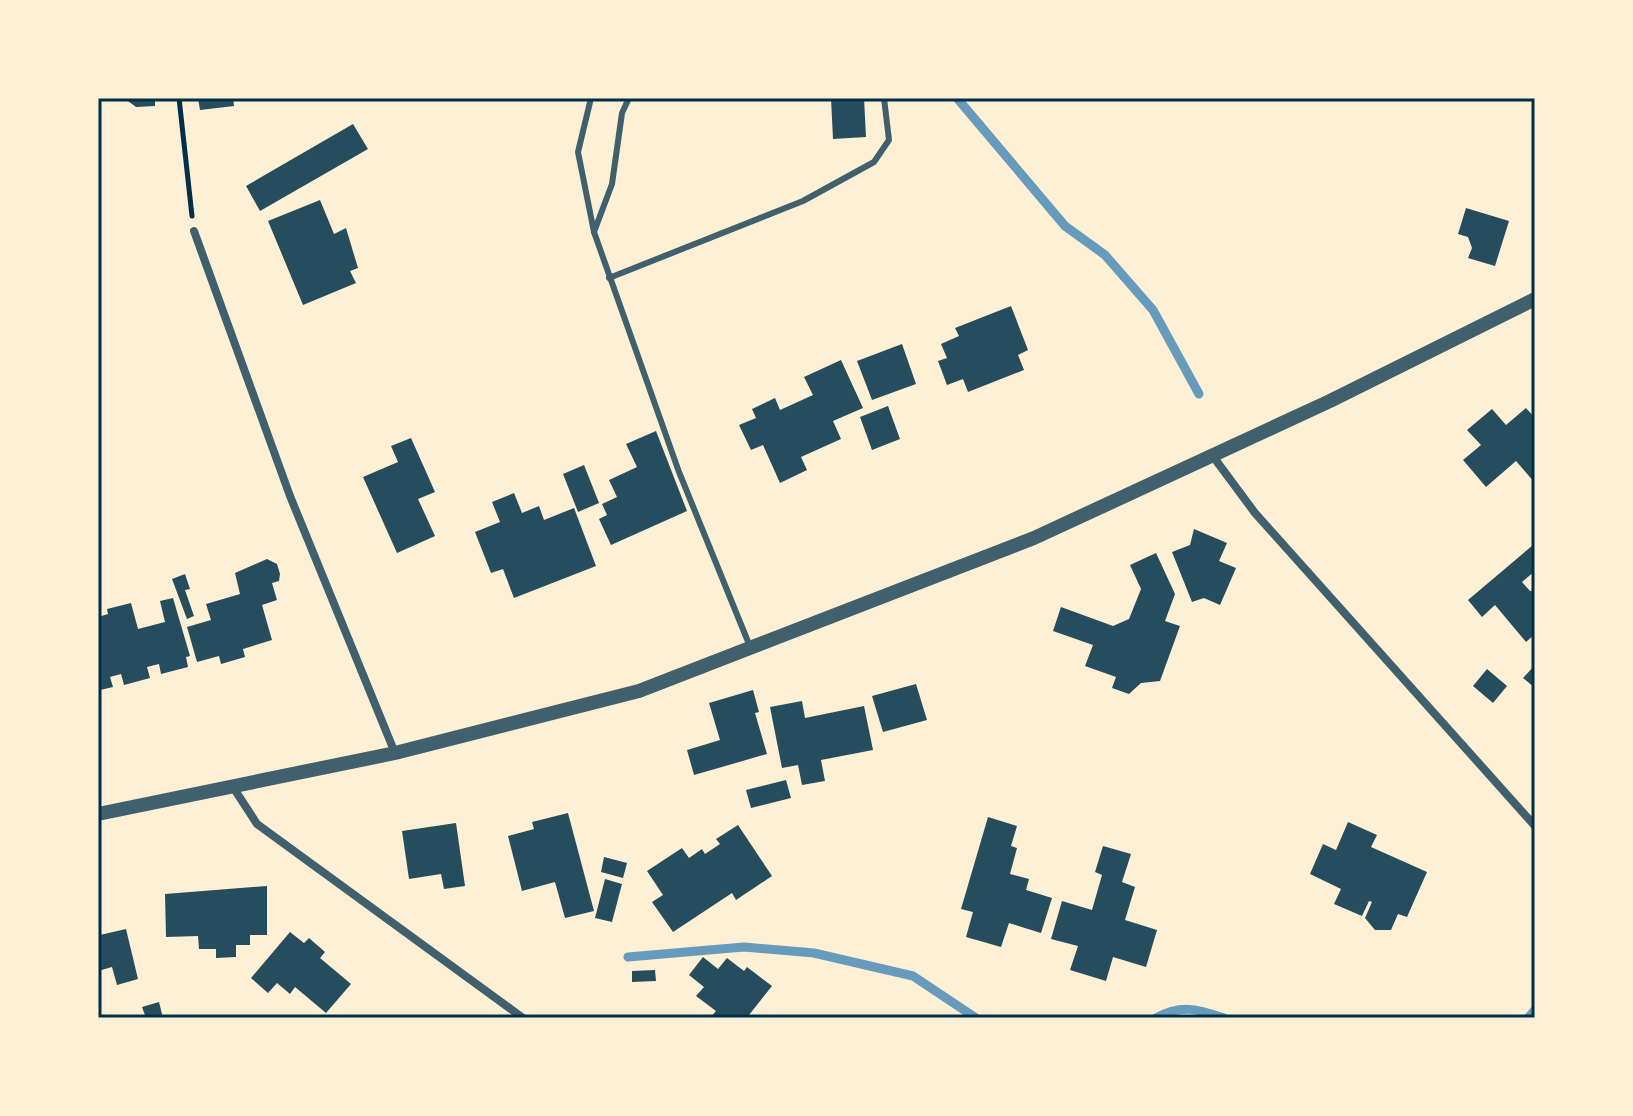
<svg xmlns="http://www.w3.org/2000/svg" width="1633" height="1116" viewBox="0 0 1633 1116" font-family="'Public Sans',sans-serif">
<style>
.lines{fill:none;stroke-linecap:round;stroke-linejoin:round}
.stream{stroke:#669bbc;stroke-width:9}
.building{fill:#264d5e}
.path{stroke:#003049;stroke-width:5}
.service{stroke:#3f606c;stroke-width:6}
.minor{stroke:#3f606c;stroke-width:8}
.tertiary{stroke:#3f606c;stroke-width:14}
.neatline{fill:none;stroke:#003049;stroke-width:3}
</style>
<rect width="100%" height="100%" fill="#fdf0d5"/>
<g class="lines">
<g class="stream">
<polyline points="957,98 1065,226 1105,255 1153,310 1199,394"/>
<polyline points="628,957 744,947 814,953 913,976 976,1018"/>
<path d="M1156,1018C1181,1004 1198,1009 1224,1018"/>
<polyline points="1528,1018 1535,1010"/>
</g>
</g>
<g class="building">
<polygon points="124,98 155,98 155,106 136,107"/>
<polygon points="198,98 233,98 234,106 200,110"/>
<polygon points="831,98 864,98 866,137 833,139"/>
<polygon points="353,124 368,149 260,211 246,186"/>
<polygon points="320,200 334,234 346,228 358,268 350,271 356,283 303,305 268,221"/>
<polygon points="1466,208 1509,221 1495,266 1468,258 1472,248 1468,237 1458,234"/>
<polygon points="1011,306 1028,350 1018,355 1024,370 968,392 963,379 947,385 938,361 947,358 941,344 959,336 955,328"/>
<polygon points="902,344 916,384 872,400 857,361"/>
<polygon points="841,360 863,408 833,421 841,439 801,457 807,470 780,483 763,445 751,450 739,425 756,418 752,409 775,398 780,410 813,395 804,377"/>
<polygon points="888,406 900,439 872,450 860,417"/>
<polygon points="1526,408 1535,418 1535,483 1516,461 1486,487 1463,460 1481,445 1467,430 1492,409 1506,425"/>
<polygon points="656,431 687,511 611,545 599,519 607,515 602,504 617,497 609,480 637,467 626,444"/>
<polygon points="411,438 435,492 418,499 435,536 397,553 363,477 398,462 391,446"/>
<polygon points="584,465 599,503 578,512 563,474"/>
<polygon points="514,493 522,513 539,506 544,520 574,508 596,566 514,598 503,569 491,573 475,532 500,522 492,502"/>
<polygon points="1194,529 1227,543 1219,561 1236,568 1220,605 1204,598 1192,602 1172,552 1190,545"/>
<polygon points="1533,545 1535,571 1522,582 1530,591 1535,590 1535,634 1526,642 1495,605 1482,617 1468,600"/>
<polygon points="1156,553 1175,594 1165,621 1180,626 1160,681 1141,683 1129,694 1112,688 1116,677 1085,666 1093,645 1053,631 1061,607 1113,626 1129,619 1141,589 1130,565"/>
<polygon points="267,559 277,564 280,574 279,581 272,583 277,600 262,605 272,640 243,649 245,657 221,664 219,656 197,662 187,627 211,620 206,604 240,594 235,573"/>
<polygon points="185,574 190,589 185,590 194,616 187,619 172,579"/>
<polygon points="173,598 190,656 186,657 188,667 161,674 159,664 147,667 150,678 124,685 121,674 110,677 113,687 100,690 98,617 108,614 107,609 131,603 138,629 165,622 160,601"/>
<polygon points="1535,665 1535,688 1523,678"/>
<polygon points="1487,669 1507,686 1493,703 1473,686"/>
<polygon points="916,684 927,720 883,732 872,696"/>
<polygon points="753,690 759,712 755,713 767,754 694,775 687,750 720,740 709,703"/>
<polygon points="802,701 805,718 864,706 873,750 821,760 825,781 802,785 798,765 782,768 770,707"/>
<polygon points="786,780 791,798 751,808 746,790"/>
<polygon points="568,813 594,911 565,918 555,882 522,891 508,836 534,829 532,822"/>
<polygon points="988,817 1017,826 1011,846 1017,848 1010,874 1029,879 1026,890 1052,898 1041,933 1009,923 1001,947 966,937 973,912 961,909"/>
<polygon points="1348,822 1377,835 1371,847 1427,872 1407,917 1398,914 1391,930 1375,930 1365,918 1372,902 1369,901 1362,916 1334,904 1341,889 1310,874 1323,844 1336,850"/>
<polygon points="456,823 465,886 444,889 441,874 409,879 402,831"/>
<polygon points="738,825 772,876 736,900 732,893 673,932 652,902 663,895 647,871 682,848 689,858 702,849 705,854 720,844 716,839"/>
<polygon points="1103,846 1131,854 1122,882 1135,887 1125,920 1157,930 1146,967 1113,957 1106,981 1070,970 1078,946 1051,939 1062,901 1092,910 1102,875 1095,872"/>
<polygon points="604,857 627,863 623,878 601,872"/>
<polygon points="605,879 622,884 612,922 595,918"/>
<polygon points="267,886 267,935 250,935 250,945 236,945 236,957 216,958 216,949 199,949 198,936 166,937 165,894"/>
<polygon points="126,929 138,979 117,985 112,967 98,971 98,940 100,935"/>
<polygon points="290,932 304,943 309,938 325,952 320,958 351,984 326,1013 295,987 290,994 277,983 268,993 251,978"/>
<polygon points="703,957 718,969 727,958 744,971 747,967 772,986 749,1015 753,1018 710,1018 716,1011 696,996 704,987 689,975"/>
<polygon points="655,970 656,981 632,982 632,971"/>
<polygon points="159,1002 163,1018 146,1018 142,1007"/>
</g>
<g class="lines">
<polyline class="path" points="179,98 192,216"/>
<g class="service">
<polyline points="591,98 578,152 594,232 679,472 751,649"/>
<polyline points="594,232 612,184 622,113 629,98"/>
<polyline points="609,278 803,201 874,162 889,140 884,98"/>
</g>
<g class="minor">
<polyline points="194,231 290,496 395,753"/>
<polyline points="1212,455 1255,513 1535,826"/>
<polyline points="233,787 257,824 523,1018"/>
</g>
<polyline class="tertiary" points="98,814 395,753 639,691 1034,538 1330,401 1535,299"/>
</g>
<rect width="1633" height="1116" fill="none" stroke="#fdf0d5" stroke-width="200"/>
<rect x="100" y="100" width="1433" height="916" class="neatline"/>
</svg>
